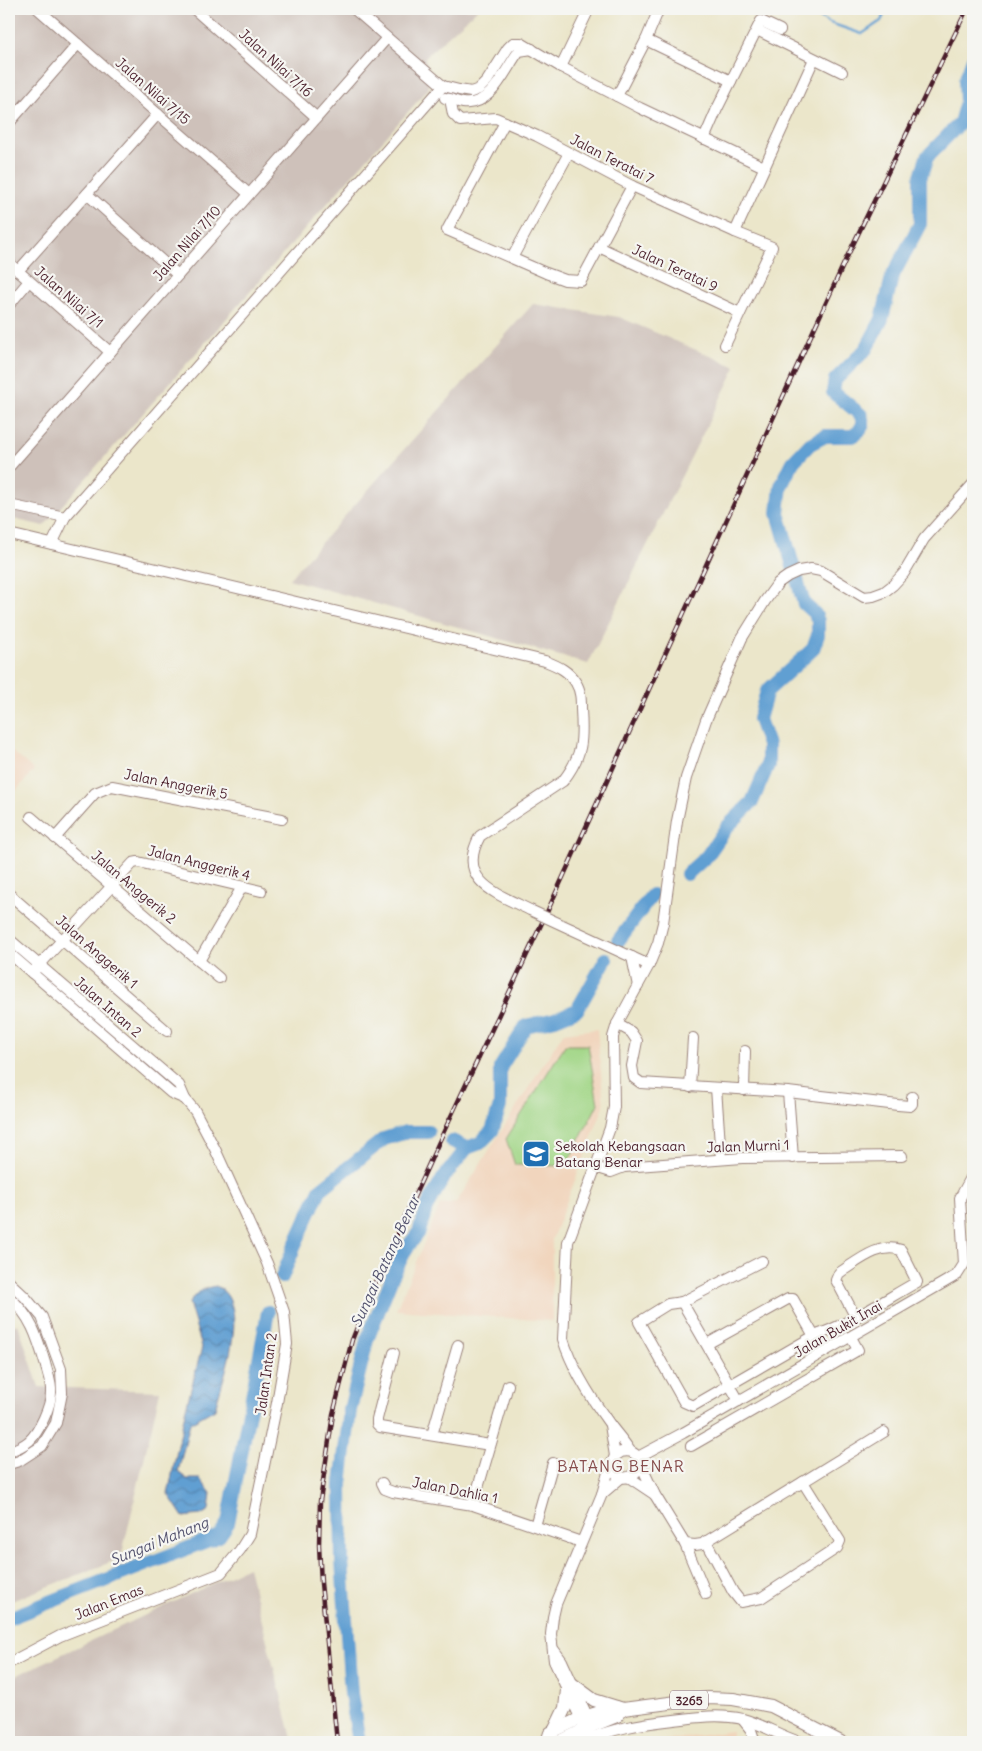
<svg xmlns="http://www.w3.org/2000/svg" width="982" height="1751" viewBox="0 0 982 1751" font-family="Delius,sans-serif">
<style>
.built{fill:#f1d5bd}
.industrial{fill:#cec1ba}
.garden{fill:#a1d686;stroke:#767a58}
.water{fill:url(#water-waves);stroke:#565f7e}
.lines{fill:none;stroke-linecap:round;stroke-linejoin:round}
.stream{stroke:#619fd2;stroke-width:2.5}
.river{stroke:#619fd2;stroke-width:14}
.minor-casing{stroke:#9a827a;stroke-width:12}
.major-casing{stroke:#9a827a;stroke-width:14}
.minor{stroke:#fff;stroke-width:10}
.major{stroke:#fff;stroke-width:12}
.rail-casing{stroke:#4a1f2b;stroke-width:4.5}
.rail{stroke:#f6f6f2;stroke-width:2.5;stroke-dasharray:8;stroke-linecap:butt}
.minor-bridge-casing{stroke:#9a827a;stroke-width:12;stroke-linecap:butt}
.minor-bridge{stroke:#fff;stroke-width:10}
.labels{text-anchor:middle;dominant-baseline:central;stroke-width:4.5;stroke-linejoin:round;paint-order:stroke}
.shield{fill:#f6f6f2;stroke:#7e6067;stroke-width:1}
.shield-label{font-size:12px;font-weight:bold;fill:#4a1f2b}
.street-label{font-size:14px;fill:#4a1f2b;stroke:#f6f6f2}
.poi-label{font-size:14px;fill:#4a1f2b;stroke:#f6f6f2;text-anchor:start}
.water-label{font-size:15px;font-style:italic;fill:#53526e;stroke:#f6f6f2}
.quarter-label{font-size:16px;letter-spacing:1px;fill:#874d4c;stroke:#f6f6f2}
</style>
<defs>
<pattern id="water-waves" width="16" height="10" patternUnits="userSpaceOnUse" patternTransform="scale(1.25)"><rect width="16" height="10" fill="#619fd2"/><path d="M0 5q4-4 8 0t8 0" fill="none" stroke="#5281ab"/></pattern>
</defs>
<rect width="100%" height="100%" fill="#f6f6f2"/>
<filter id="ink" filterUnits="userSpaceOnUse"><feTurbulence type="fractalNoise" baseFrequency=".02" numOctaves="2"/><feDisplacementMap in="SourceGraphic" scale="10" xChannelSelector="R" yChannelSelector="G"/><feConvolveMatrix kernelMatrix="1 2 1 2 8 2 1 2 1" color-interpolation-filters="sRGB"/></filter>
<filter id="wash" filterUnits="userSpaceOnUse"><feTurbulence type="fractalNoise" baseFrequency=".0096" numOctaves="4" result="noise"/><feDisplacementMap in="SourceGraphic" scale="20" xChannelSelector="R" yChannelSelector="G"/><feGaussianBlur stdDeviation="1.12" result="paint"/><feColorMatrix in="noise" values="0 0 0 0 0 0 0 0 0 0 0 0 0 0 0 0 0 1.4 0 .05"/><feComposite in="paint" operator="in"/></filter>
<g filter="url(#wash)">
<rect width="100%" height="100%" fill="#ebe6ca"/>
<g class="built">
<polygon points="9,749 34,770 9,799"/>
<polygon points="597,1029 604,1106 552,1239 552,1321 396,1310 440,1205 456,1203 563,1033"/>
<polygon points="732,1731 731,1742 655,1742"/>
</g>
<g class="industrial">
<polygon points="9,9 368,9 371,11 374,9 478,9 425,57 429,88 44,526 9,518"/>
<polygon points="533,304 619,317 736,367 588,664 289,579"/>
<polygon points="18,1324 39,1387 160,1391 121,1558 9,1602 9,1327"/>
<polygon points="248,1567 293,1742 9,1742 9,1679"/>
</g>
<polygon class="garden" points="565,1045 588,1045 598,1104 566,1166 515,1165 506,1139"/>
<path class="water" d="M216,1286C253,1303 222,1380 215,1409L190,1423L178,1472L187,1479H200L211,1493L209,1510L201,1515L183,1517L168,1494L185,1412L202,1347L189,1303C197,1291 203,1288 216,1286Z"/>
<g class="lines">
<polyline class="stream" points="805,9 830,23 862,34 881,21 887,9"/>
<g class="river">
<polyline points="687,874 707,856 727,827 752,802 768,765 768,745 759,719 767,691 813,649 818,635 818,621 815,614 804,604 778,513 781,486 793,462 810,444 825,436 853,436 860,430 863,424 861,415 833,392 835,380 866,349 882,319 892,277 920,224 920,179 927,157 960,123 966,102 965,81 973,59"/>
<polyline points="618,941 652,895"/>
<polyline points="452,1141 467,1148"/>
<polyline points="282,1277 298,1238 320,1190 384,1139 406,1132 428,1132"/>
<polyline points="9,1618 219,1536 228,1523 268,1312"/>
<polyline points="359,1742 351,1694 342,1560 341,1484 350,1410 367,1340 392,1277 406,1249 419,1232 426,1208 444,1177 467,1148 480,1143 492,1131 500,1106 500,1068 526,1026 555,1019 577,1010 606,959"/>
</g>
</g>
</g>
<g filter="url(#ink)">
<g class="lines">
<defs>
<g id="minor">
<polyline points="38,9 249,194"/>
<polyline points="194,9 316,117"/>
<polyline points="354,9 443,86 459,90 471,92 479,89 487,81 508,48 513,43 521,43 561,67 640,108 764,167"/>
<polyline points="757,30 842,72"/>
<polyline points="646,40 731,81"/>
<polyline points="561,67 589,9"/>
<polyline points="617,96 646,40 659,9"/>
<path d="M445,98C451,99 457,102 463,103C492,107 505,69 519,51L532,49"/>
<polyline points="450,99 453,114 460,121 496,118 537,136 632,186 735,232 772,247 725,345"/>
<polyline points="505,122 447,230 546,273 565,280 581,281 632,186"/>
<polyline points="9,123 78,44"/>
<polyline points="704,139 717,109 761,21 780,30"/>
<polyline points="87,194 178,275"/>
<polyline points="735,232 814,59"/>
<polyline points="599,247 740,313"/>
<polyline points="512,258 569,153"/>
<polyline points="9,263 110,352"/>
<polyline points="18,271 158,114"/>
<polyline points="9,305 29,281"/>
<polyline points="9,467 387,38"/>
<polyline points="9,505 65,517"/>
<path d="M9,534L545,661C558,666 569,671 576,683C581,691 581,700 581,709C583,740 583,755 563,781L480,836C455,881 498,894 530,910"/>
<polyline points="52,544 65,517 443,86"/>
<polyline points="31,817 219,978"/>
<polyline points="55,838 95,793 112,786 282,819"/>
<polyline points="9,894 167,1031"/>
<polyline points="571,929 649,965"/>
<polyline points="9,939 179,1085 185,1099 195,1111 215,1149 267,1263 284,1312 287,1344 277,1403 250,1534 240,1550 221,1573 60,1636 9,1663"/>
<polyline points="9,953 171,1093 185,1099"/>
<polyline points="632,957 638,986"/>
<polyline points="199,961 242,887"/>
<polyline points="32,973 133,863 138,862 261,891"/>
<polyline points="617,1024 631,1032 637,1041 632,1066 634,1078 641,1083 788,1092 898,1105 910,1106 912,1104 912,1097"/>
<polyline points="690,1087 693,1038"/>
<polyline points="716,1088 721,1159"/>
<polyline points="744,1090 745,1051"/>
<polyline points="788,1092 793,1158"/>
<polyline points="595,1167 611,1172 624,1167 742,1158 902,1156"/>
<path d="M762,1261L682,1302L668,1304L639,1322L684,1402L693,1406L814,1336C848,1325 886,1299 917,1282L901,1250C879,1242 857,1262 839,1273L836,1280L855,1316"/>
<polyline points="9,1282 25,1297 42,1317 61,1369 62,1393 56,1423 42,1446 19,1461 9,1464"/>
<path d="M9,1297C31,1316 37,1336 45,1363C47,1372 52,1383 51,1393C51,1406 39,1432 29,1441C23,1446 16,1449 9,1451"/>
<polyline points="682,1302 739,1401"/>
<polyline points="707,1344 788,1299 793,1299 814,1336"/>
<polyline points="394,1353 377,1419 377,1424 380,1427 490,1445"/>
<polyline points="610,1425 615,1456"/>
<polyline points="432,1435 458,1345"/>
<polyline points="691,1446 858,1350 851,1337"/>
<path d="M630,1451C624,1441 616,1433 609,1423C591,1398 572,1369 563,1339L568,1242L610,1128L614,1107L613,1037L617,1024L649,965L658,943L663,923L677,821L686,778L706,720L742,638L765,601L778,583L788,576L799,571L811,569L821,571L864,597L873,596L884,592L893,585L904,573L924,539L973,484"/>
<polyline points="638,1457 683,1433 957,1275 964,1264 960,1198 973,1174"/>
<polyline points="641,1465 655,1495 685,1544 695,1545 702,1544 884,1432"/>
<polyline points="630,1478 654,1494"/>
<polyline points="382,1483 385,1489 393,1492 473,1505 581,1542"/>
<polyline points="602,1494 622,1477"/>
<polyline points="473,1505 508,1385"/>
<polyline points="535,1526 553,1463"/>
<polyline points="706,1541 733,1592 741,1602 761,1598 837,1548 840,1541 803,1482"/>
<polyline points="685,1544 706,1594"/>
<polyline points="554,1650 562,1661 590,1722"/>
<polyline points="743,1720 751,1730 755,1742"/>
<path d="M583,1724L554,1661L551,1634L553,1617L556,1604L602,1494L609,1469L615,1456L621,1452C633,1449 638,1455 641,1465C633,1481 613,1484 613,1462"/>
<path d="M580,1742C614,1728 638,1724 674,1720C697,1717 720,1714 743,1719C762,1724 780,1736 800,1742"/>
</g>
<g id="major">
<polyline points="571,1683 594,1700 623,1709 708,1698 733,1699 771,1706 841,1742"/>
<polyline points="554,1731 565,1708 567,1690"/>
<polyline points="547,1742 550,1733 554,1731 581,1718 616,1707"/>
<polyline points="559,1742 592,1726 617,1716 623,1709"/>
</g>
</defs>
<use href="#minor" class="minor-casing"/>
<use href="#major" class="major-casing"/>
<use href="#minor" class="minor"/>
<use href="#major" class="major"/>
<defs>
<polyline id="rail" points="337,1742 321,1583 319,1545 320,1501 333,1414 352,1340 373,1287 438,1144 548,910 846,259 967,9"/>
</defs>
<use href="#rail" class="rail-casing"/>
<use href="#rail" class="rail"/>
<defs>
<polyline id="minor-bridge" points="530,910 571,929"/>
</defs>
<use href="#minor-bridge" class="minor-bridge-casing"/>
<use href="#minor-bridge" class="minor-bridge"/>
</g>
</g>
<defs>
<symbol id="school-square" viewBox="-11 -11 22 22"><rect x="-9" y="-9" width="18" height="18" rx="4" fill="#1f6fb2" stroke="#f6f6f2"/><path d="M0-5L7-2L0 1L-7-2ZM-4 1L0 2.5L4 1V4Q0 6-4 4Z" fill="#fff"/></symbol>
</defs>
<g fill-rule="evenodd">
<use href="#school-square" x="520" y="1138" width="32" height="32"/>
</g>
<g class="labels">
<rect class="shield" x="670" y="1690.5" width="38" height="19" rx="4"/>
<g class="shield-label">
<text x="689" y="1700">3265</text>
</g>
<g class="street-label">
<text transform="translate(276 63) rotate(42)">Jalan Nilai 7/16</text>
<text transform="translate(153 91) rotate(41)">Jalan Nilai 7/15</text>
<text transform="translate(612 159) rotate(27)">Jalan Teratai 7</text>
<text transform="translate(187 243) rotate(-49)">Jalan Nilai 7/10</text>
<text transform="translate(675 268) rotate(25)">Jalan Teratai 9</text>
<text transform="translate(69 297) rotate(41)">Jalan Nilai 7/1</text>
<text transform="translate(176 784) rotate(11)">Jalan Anggerik 5</text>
<text transform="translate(199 863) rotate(14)">Jalan Anggerik 4</text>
<text transform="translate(134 887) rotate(40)">Jalan Anggerik 2</text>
<text transform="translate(97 952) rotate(41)">Jalan Anggerik 1</text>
<text transform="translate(108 1007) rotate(41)">Jalan Intan 2</text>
<text transform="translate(748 1146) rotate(-2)">Jalan Murni 1</text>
<text transform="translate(838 1329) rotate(-30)">Jalan Bukit Inai</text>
<text transform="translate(266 1374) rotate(-82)">Jalan Intan 2</text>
<text transform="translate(455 1490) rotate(11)">Jalan Dahlia 1</text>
<text transform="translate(109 1602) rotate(-22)">Jalan Emas</text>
</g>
<g class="poi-label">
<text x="555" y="1146">Sekolah Kebangsaan<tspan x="555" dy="16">Batang Benar</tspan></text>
</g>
<g class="water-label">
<text transform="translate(385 1261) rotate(-65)">Sungai Batang Benar</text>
<text transform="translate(159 1541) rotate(-22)">Sungai Mahang</text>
</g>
<g class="quarter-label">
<text x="621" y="1466">BATANG BENAR</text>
</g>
</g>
<rect width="982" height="1751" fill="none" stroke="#f6f6f2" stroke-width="30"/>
</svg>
